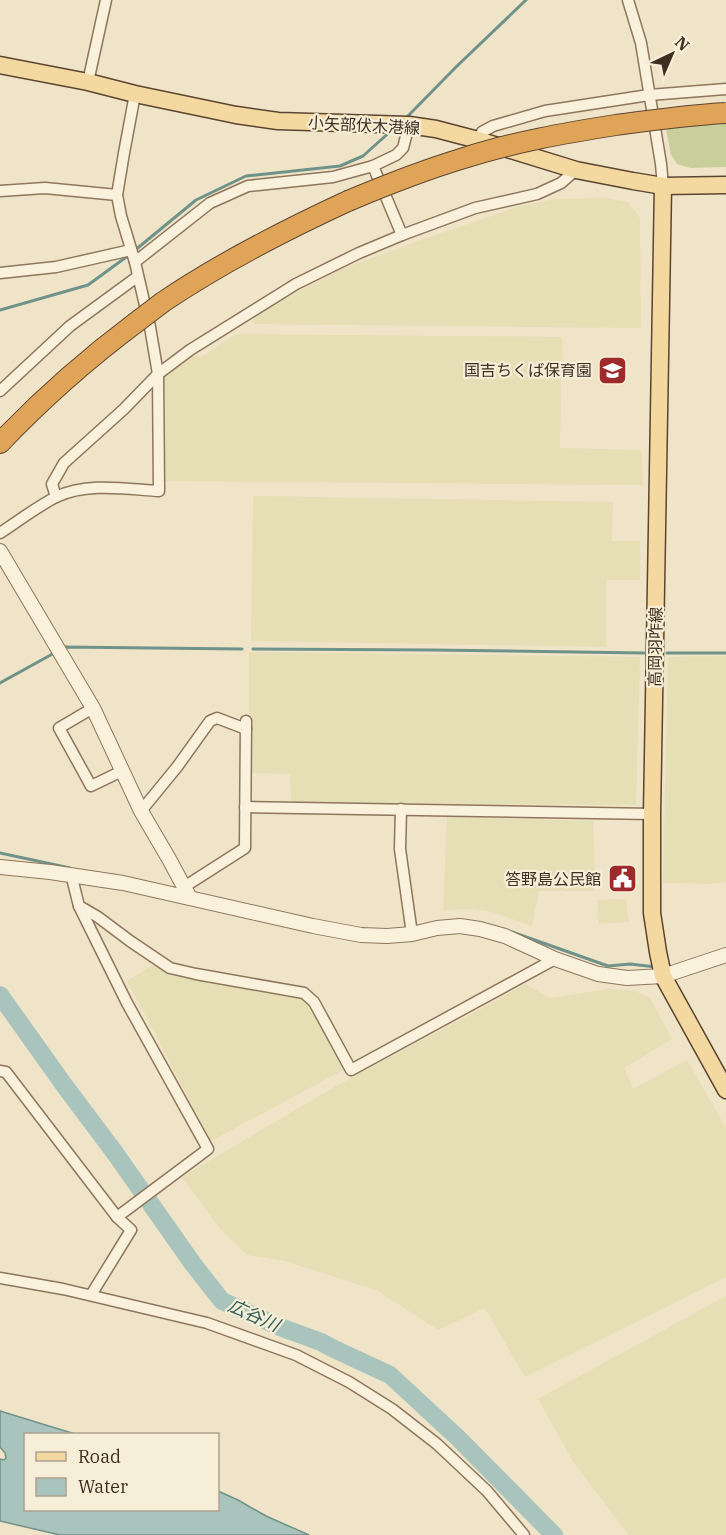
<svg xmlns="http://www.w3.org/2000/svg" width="726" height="1535" viewBox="0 0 726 1535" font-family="'IBM Plex Serif','Noto Sans JP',serif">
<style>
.farmland{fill:#e6deb5}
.green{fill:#c9cf9b}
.water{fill:#a9c4bc;stroke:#6f938a;stroke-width:1.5}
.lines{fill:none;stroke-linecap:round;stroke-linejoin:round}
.stream{stroke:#6f938a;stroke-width:3}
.river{stroke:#a9c4bc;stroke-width:18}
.minor-casing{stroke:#8d765c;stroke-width:13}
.tertiary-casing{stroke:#8d765c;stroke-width:16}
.primary-casing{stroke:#5b4430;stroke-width:19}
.motorway-casing{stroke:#5b4430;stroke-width:22}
.minor{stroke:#faf1dc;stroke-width:10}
.tertiary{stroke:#faf1dc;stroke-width:14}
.primary{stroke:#f3d9a0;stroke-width:16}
.motorway{stroke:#e0a458;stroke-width:20}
.motorway-bridge-casing{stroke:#5b4430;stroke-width:22;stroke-linecap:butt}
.motorway-bridge{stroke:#e0a458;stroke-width:20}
.labels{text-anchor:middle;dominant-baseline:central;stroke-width:4.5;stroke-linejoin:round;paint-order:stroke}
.street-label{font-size:16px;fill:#3d2e20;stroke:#f7eed8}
.poi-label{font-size:16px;fill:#3d2e20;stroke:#f7eed8;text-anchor:end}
.water-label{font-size:18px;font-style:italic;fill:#2f5d5a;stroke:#f7eed8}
</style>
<rect width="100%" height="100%" fill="#f0e4c8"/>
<g class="farmland">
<polygon points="605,198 628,202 640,218 641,328 254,324 252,316 344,268 427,238 520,206 555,199"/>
<polygon points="236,334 562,337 560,448 641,450 643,485 158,481 158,375 164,369 193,356 201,357"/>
<polygon points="253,496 613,502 612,541 640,541 640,580 606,580 606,647 251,641"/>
<polygon points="249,652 640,657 636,805 291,803 290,774 249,773"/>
<polygon points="726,656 726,882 710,884 663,883 668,657"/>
<polygon points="447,817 593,821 595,891 539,891 532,926 492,912 472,909 443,910"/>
<polygon points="626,899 629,922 599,924 597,900"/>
<polygon points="156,963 169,975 306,1000 312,1006 345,1069 211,1141 127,981"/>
<polygon points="525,984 550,998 608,989 635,991 650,998 672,1039 624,1068 633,1089 687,1060 726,1128 726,1277 525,1377 485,1308 438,1330 378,1291 285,1261 247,1255 221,1230 182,1177 336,1086 490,1004"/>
<polygon points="726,1296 726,1535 629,1535 574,1463 538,1399"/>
</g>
<polygon class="green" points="726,119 726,167 691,168 677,164 671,155 665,124"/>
<polygon class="water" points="0,1411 75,1434 26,1434 26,1510 218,1510 218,1491 238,1500 266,1516 309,1535 60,1535 0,1521 0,1459 4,1460 6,1458 5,1453 0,1447"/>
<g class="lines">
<g class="stream">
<polyline points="406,118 456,67 526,0"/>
<polyline points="134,251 196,200 246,176 340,166 363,156 392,130"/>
<polyline points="0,310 88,285 129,255"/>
<polyline points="62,648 64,647 242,649"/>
<polyline points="253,649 431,650 644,653"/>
<polyline points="667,653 726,653"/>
<polyline points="0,683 56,652"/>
<polyline points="0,853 70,868"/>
<polyline points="512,932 608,966 630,964 656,967"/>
</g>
<polyline class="river" points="0,995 64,1085 115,1153 193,1264 222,1301 280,1327 321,1342 332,1348 390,1375 457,1437 554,1535"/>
<defs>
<g id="minor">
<polyline points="628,0 641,43 661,164 663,186"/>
<polyline points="88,82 106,0"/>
<polyline points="478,140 482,132 493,126 545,111 649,95 726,89"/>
<polyline points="373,166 402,235"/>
<polyline points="0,191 45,188 117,195"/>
<polyline points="135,262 210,203 248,186 333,177 373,166 396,155 403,148 409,125"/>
<polyline points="0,273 56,267 131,250"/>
<polyline points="0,391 70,326 137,277"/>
<polyline points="56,497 52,484 64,463 124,409 158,374 190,350 296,284 359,253 402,235 475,208 537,194 561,183 576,170"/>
<path d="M0,533C17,522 38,506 56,497C87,482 126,489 159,491L158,374L150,327L135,262L121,216L117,195L124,153L135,94"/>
<polyline points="93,708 59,728 91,786 122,771"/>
<polyline points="245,807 652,814"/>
<polyline points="401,809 400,849 412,934"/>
<polyline points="141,811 177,767 210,721 217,718 246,729"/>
<polyline points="74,876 73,882 79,906 98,917 130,941 170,968 196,974 304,993 314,1002 351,1070 555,959"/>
<polyline points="184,887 245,848 246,721"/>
<polyline points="79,906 127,1003 208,1149 117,1217"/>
<polyline points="0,1071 6,1072 117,1217 131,1230 91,1295"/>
<polyline points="0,1278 63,1289 207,1323 296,1355 349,1382 392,1409 437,1444 487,1491 524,1535"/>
</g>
<g id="tertiary">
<polyline points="0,551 93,708 141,811 169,859 190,898"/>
<polyline points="0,867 50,872 123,883 313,926 361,935 387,936 412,934 437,928 460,926 480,929 505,936 555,959 598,974 627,978 663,976 726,955"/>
</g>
<g id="primary">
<polyline points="0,65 88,82 135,94 236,115 278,121 409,125 436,129 478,140 576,170 633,181 663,186 726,185"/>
<polyline points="663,186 652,814 652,913 658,952 663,976 726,1090"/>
</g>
<g id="motorway">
<path d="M163,302C222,262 283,231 348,201"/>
<path d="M0,443C41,400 86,360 134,324"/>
</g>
</defs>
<use href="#minor" class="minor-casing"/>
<use href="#tertiary" class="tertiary-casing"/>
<use href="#primary" class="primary-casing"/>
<use href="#motorway" class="motorway-casing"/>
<use href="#minor" class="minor"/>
<use href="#tertiary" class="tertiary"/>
<use href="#primary" class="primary"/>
<use href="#motorway" class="motorway"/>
<defs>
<g id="motorway-bridge">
<path d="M348,201C386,185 424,170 464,158C514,142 565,133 616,125C653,120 689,115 726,113"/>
<polyline points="134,324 163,302"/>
</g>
</defs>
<use href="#motorway-bridge" class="motorway-bridge-casing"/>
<use href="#motorway-bridge" class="motorway-bridge"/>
</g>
<defs>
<symbol id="school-square" viewBox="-11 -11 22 22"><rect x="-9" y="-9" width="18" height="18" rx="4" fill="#9e2a2b" stroke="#f7eed8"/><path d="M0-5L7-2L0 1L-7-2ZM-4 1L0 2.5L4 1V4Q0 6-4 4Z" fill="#fff"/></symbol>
<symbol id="civic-square" viewBox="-11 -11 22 22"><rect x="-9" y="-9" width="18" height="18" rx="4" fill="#9e2a2b" stroke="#f7eed8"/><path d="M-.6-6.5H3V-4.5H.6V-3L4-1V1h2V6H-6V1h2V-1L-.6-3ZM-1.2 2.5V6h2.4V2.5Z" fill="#fff"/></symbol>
</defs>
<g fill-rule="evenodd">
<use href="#school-square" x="596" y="354" width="33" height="33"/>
<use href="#civic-square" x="606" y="862" width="33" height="33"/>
</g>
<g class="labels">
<g class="street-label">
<text transform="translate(364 125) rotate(3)">小矢部伏木港線</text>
<text transform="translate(655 647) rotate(-89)">高岡羽咋線</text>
</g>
<g class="poi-label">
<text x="592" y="370">国吉ちくば保育園</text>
<text x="601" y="879">答野島公民館</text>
</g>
<g class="water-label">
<text transform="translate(254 1315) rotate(24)">広谷川</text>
</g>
</g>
<rect x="24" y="1433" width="195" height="78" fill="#f7eed8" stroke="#ada18e" stroke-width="1.5"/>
<rect x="36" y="1452" width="30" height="9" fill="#f3d9a0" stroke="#ada18e" stroke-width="1.5"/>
<text x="78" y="1463" font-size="18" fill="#3d2e20">Road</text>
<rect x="36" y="1478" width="30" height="18" fill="#a9c4bc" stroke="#ada18e" stroke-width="1.5"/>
<text x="78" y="1493" font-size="18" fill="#3d2e20">Water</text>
<g transform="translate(672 54) rotate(44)" stroke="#f7eed8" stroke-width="4.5" paint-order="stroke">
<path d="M0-4.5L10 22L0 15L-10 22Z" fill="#3d2e20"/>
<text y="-9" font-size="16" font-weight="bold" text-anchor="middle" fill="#3d2e20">N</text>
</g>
</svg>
